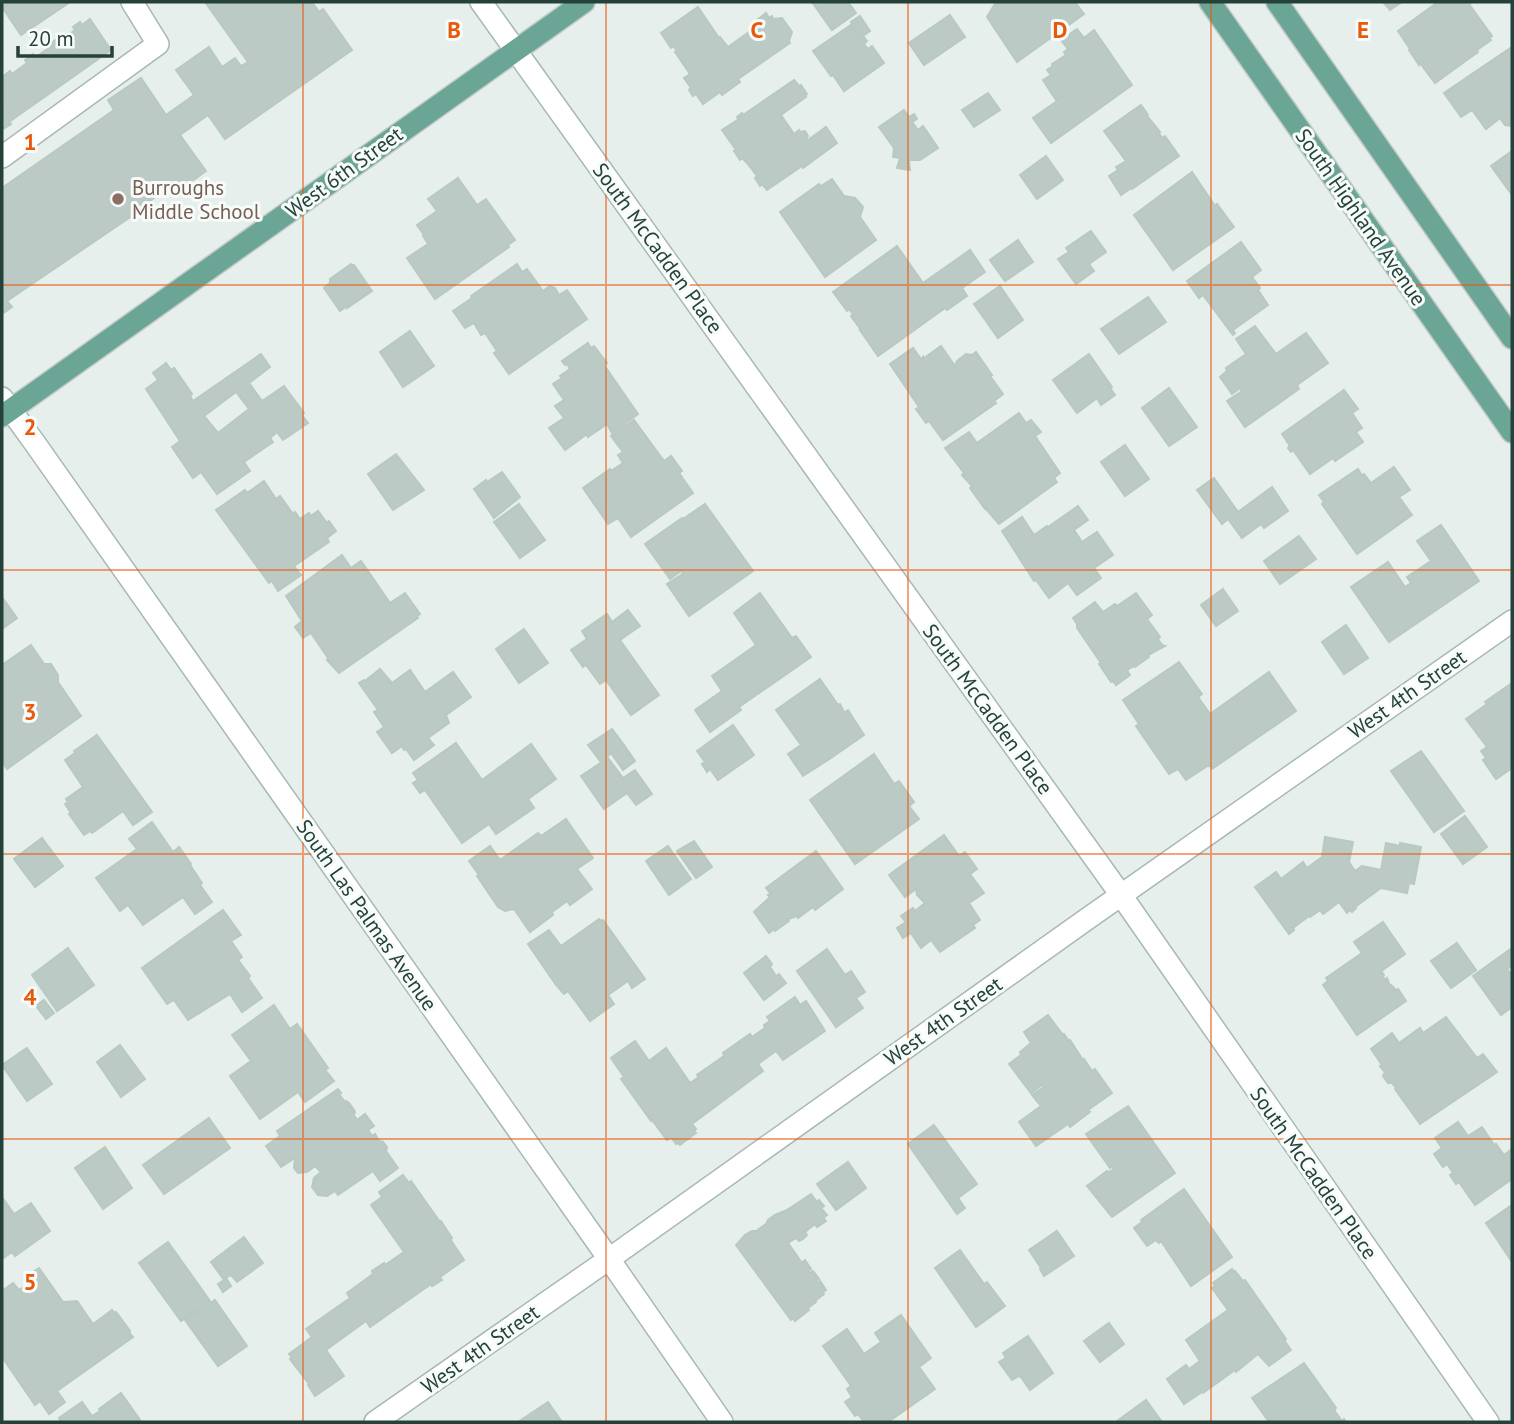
<svg xmlns="http://www.w3.org/2000/svg" width="1514" height="1424" viewBox="0 0 1514 1424" font-family="'PT Sans',sans-serif">
<style>
.building{fill:#bbcac4;stroke:#b8c9c2;stroke-width:2;fill-rule:evenodd}
.lines{fill:none;stroke-linecap:round;stroke-linejoin:round}
.minor-casing{stroke:#a8b8b2;stroke-width:24}
.major-casing{stroke:#c2cac8;stroke-width:24}
.minor{stroke:#fff;stroke-width:21}
.major{stroke:#6aa596;stroke-width:21}
.grid{fill:none;stroke:#e8590c;stroke-width:2;stroke-opacity:0.55}
.education-dot{fill:#8d6e63;stroke:#f7fbf9;stroke-width:2.5}
.labels{text-anchor:middle;dominant-baseline:central;stroke-width:6;stroke-linejoin:round;paint-order:stroke}
.street-label{font-size:21px;fill:#24423a;stroke:#f7fbf9}
.education-label{font-size:21px;fill:#785e54;stroke:#f7fbf9;text-anchor:start}
.grid-label{font-size:23px;text-anchor:middle;font-weight:bold;fill:#e8590c;stroke:#f7fbf9;stroke-width:6;stroke-linejoin:round;paint-order:stroke}
</style>
<rect width="100%" height="100%" fill="#e6efeb"/>
<g class="building">
<polygon points="4,2 70,2 21,35 2,7 2,3"/>
<polygon points="205,2 312,2 319,12 323,9 352,50 225,139 208,115 180,135 206,171 174,194 169,187 138,210 139,211 7,301 12,307 2,314 2,188 114,110 108,100 141,78 166,115 194,95 176,70 209,47 222,67 235,58 241,66 248,62"/>
<polygon points="812,2 848,2 856,13 832,30"/>
<polygon points="996,2 1075,2 1084,14 1017,62 987,17"/>
<polygon points="1383,2 1402,2 1390,10"/>
<polygon points="1438,2 1470,2 1471,3 1469,4 1492,36 1489,38 1491,40 1477,50 1478,52 1435,83 1420,63 1419,65 1409,50 1410,49 1398,31"/>
<polygon points="698,7 719,38 720,37 728,47 760,24 757,20 766,13 769,18 772,16 773,19 782,18 792,32 789,41 790,43 738,79 740,82 722,95 720,92 703,104 696,94 693,96 689,90 691,88 684,78 690,74 675,52 677,51 673,46 671,48 661,33"/>
<polygon points="950,15 965,37 924,65 909,43"/>
<polygon points="860,16 870,31 861,37 851,22"/>
<polygon points="90,19 111,50 9,122 11,124 3,129 2,81 4,80 2,77 10,71 12,74 27,63 25,60 33,54 35,58 51,46 49,44 57,39 59,42 75,30 73,27 80,22 82,25"/>
<polygon points="851,25 860,38 863,36 867,41 864,44 868,49 872,46 884,63 844,91 833,75 831,76 813,51"/>
<polygon points="1077,29 1084,38 1094,30 1132,85 1051,143 1033,118 1064,96 1056,100 1043,80 1051,75 1047,70 1053,66 1052,64 1066,55 1064,52 1068,49 1061,40"/>
<polygon points="1512,47 1512,126 1505,125 1500,118 1486,129 1472,110 1461,117 1444,93"/>
<polygon points="794,80 799,86 801,85 807,94 805,96 806,97 781,115 794,134 799,130 800,132 805,131 808,136 806,137 808,140 826,127 837,143 803,168 802,166 767,190 762,184 760,186 755,178 757,176 747,163 742,158 740,160 734,151 736,150 722,130 739,119 737,117 742,113 743,115"/>
<polygon points="988,93 1000,110 974,127 962,110"/>
<polygon points="1141,105 1148,115 1147,116 1160,132 1159,133 1162,138 1165,136 1179,156 1132,189 1131,188 1121,195 1109,176 1118,170 1116,167 1126,161 1104,131"/>
<polygon points="904,110 909,117 914,114 917,119 912,122 918,130 923,126 938,148 920,160 909,160 910,170 897,168 900,158 893,157 894,148 879,127"/>
<polygon points="1512,151 1512,195 1491,166"/>
<polygon points="1046,156 1063,180 1037,199 1020,175"/>
<polygon points="1192,172 1215,206 1217,204 1234,227 1173,270 1134,215"/>
<polygon points="458,178 477,205 486,199 515,240 508,245 509,247 435,299 407,258 428,244 423,236 424,235 417,225 437,211 428,199"/>
<polygon points="832,179 844,196 855,198 863,207 860,217 876,240 825,277 780,212 819,184 821,186"/>
<polygon points="1091,231 1106,252 1089,264 1094,271 1076,284 1058,259 1069,252 1066,248"/>
<polygon points="1018,240 1033,262 1005,281 990,260"/>
<polygon points="1241,242 1261,270 1252,277 1260,288 1258,290 1268,305 1233,330 1235,333 1233,335 1203,295 1199,298 1187,281"/>
<polygon points="897,246 923,283 970,250 985,272 962,288 967,296 947,310 945,308 878,356 860,330 861,330 851,316 853,314 849,309 847,311 833,292"/>
<polygon points="351,264 353,266 354,265 372,291 347,308 347,306 340,311 324,288 330,283 330,279"/>
<polygon points="517,264 522,272 527,269 543,291 550,286 555,288 559,295 567,290 587,319 509,374 494,353 497,351 485,333 481,335 474,323 465,328 453,311 472,298 471,296"/>
<polygon points="1000,286 1023,320 998,338 974,304"/>
<polygon points="1148,297 1166,322 1119,354 1101,329"/>
<polygon points="1255,326 1276,354 1306,333 1328,363 1297,385 1299,389 1245,427 1227,401 1242,391 1240,388 1232,394 1220,377 1227,371 1226,368 1246,354 1236,339"/>
<polygon points="410,331 434,366 403,387 380,352"/>
<polygon points="588,343 591,348 594,346 607,363 604,365 638,414 612,433 607,424 588,437 587,434 565,450 549,428 564,418 555,406 564,400 553,384 562,378 560,376 570,369 567,364 565,365 562,361"/>
<polygon points="941,346 955,366 957,361 966,354 972,355 976,352 992,375 990,376 1003,394 994,401 996,403 943,440 929,421 926,423 916,409 919,407 890,364 913,348 921,359 923,357 923,359"/>
<path d="M261,354L270,367L249,383L262,401L284,386L304,413L302,415L308,423L283,440L277,432L270,438L273,442L244,462L250,471L217,494L201,472L193,478L172,447L180,441L146,389L158,380L153,373L166,363L171,370L174,368L192,394L190,396L193,401ZM236,392L249,409L218,433L204,416Z"/>
<polygon points="1089,354 1112,387 1110,388 1115,395 1101,405 1097,398 1077,413 1053,380"/>
<polygon points="1169,388 1197,427 1169,446 1142,408"/>
<polygon points="1344,390 1358,409 1352,413 1362,428 1356,432 1363,442 1335,461 1333,458 1310,474 1293,450 1291,452 1288,448 1290,446 1282,434"/>
<polygon points="1019,413 1026,423 1031,420 1041,432 1035,436 1060,473 1054,478 1057,482 999,524 986,509 987,507 985,509 970,488 972,486 962,475 964,473 945,448 969,432 977,443"/>
<polygon points="634,420 664,461 671,456 682,471 679,473 693,493 631,537 618,518 608,524 583,488 610,469 611,471 623,463 618,455 623,452 611,436"/>
<polygon points="1125,445 1149,479 1125,496 1101,462"/>
<polygon points="396,454 424,490 393,510 368,474"/>
<polygon points="1394,467 1410,490 1399,497 1412,515 1357,554 1322,504 1324,502 1319,495 1358,469 1362,476 1364,474 1371,483"/>
<polygon points="502,472 520,497 494,518 474,489 486,480 487,482"/>
<polygon points="1214,478 1238,512 1272,487 1288,511 1264,528 1261,524 1242,538 1228,519 1222,524 1197,490"/>
<polygon points="264,481 276,499 280,496 293,514 295,512 300,519 309,513 311,516 318,511 327,523 329,521 336,531 327,538 329,542 294,566 301,575 278,591 272,581 269,583 216,510 245,490 247,493"/>
<polygon points="519,504 545,540 520,558 494,522"/>
<polygon points="705,504 753,571 689,616 667,584 690,569 689,567 682,572 681,571 670,579 645,544 682,518 683,519"/>
<polygon points="1078,506 1088,520 1074,530 1082,542 1097,532 1113,555 1094,568 1101,578 1077,595 1068,583 1049,598 1036,580 1034,581 1002,531 1022,517 1034,535 1047,526 1048,527"/>
<polygon points="1441,525 1479,581 1389,642 1351,587 1388,562 1405,587 1411,583 1407,577 1431,561 1417,541"/>
<polygon points="1299,536 1316,559 1280,584 1264,561"/>
<polygon points="342,555 351,568 361,561 390,603 405,593 420,614 417,616 418,618 339,673 327,660 328,658 311,633 303,638 295,627 302,621 286,596"/>
<polygon points="1223,589 1238,611 1216,626 1201,605"/>
<polygon points="760,593 792,638 796,636 811,657 739,707 741,710 710,732 695,710 722,691 712,676 756,645 734,613"/>
<polygon points="1136,593 1152,615 1147,619 1160,637 1158,639 1162,645 1165,646 1148,655 1149,657 1135,667 1134,666 1127,670 1130,675 1116,685 1113,681 1111,682 1099,664 1101,663 1077,628 1077,624 1073,618 1095,602 1103,612 1115,604 1117,606"/>
<polygon points="2,597 17,618 2,629"/>
<polygon points="628,610 640,626 620,640 659,695 631,715 606,680 600,684 586,665 592,660 583,667 571,650 587,639 582,631 607,614 612,622"/>
<polygon points="1346,625 1368,658 1344,674 1322,642"/>
<polygon points="524,629 548,663 519,683 496,649"/>
<polygon points="31,645 44,664 51,664 58,675 58,682 81,716 7,769 2,761 2,665"/>
<polygon points="1179,662 1202,694 1198,697 1210,714 1269,672 1296,711 1212,769 1209,765 1186,780 1178,769 1169,774 1136,726 1139,724 1123,700"/>
<polygon points="380,669 392,683 410,670 425,692 453,672 471,697 446,715 449,723 428,738 434,745 414,760 406,749 404,750 402,746 392,753 377,732 384,727 374,712 378,710 359,683 364,680 365,681"/>
<polygon points="820,679 838,705 840,704 843,710 843,713 848,710 864,735 831,758 803,776 788,754 801,745 776,710"/>
<polygon points="1512,683 1512,768 1496,779 1483,760 1486,758 1481,751 1487,747 1466,719 1487,704 1485,702"/>
<polygon points="733,725 754,755 718,780 710,769 707,772 702,764 705,762 697,751"/>
<polygon points="612,729 624,745 600,761 588,745"/>
<polygon points="97,735 152,812 133,825 123,811 92,833 90,831 84,835 69,814 71,813 65,804 68,802 66,799 83,787 65,760 75,753 74,751"/>
<polygon points="456,743 482,780 531,744 556,779 528,799 534,808 496,834 489,824 462,843 425,790 420,793 413,783 418,780 413,773"/>
<polygon points="624,745 635,761 623,770 611,753"/>
<polygon points="1421,751 1464,811 1434,832 1391,771"/>
<polygon points="874,754 894,784 899,781 914,802 909,806 919,819 855,864 810,800"/>
<polygon points="608,758 623,778 635,770 652,794 636,805 627,793 604,809 581,776"/>
<polygon points="1465,816 1487,847 1463,864 1441,834"/>
<polygon points="566,819 593,858 577,869 592,889 570,905 567,901 552,912 553,915 530,932 514,909 505,911 498,907 477,876 479,875 469,861 490,846 500,860 538,833 541,836"/>
<polygon points="152,822 173,852 179,847 191,864 190,865 202,883 200,885 212,902 195,914 183,897 143,925 128,905 120,911 96,878 137,849 129,839"/>
<polygon points="944,835 959,856 965,852 977,869 970,874 984,893 969,903 980,920 973,925 975,928 940,952 931,940 921,948 911,933 903,938 897,928 906,922 901,916 913,908 915,911 925,903 917,895 916,889 905,897 889,875"/>
<polygon points="1325,837 1353,842 1349,862 1355,871 1362,866 1381,870 1386,843 1400,846 1400,843 1421,847 1414,884 1409,883 1407,893 1381,888 1355,907 1356,908 1352,912 1350,910 1347,913 1339,902 1323,914 1320,910 1310,917 1309,916 1293,928 1294,930 1289,934 1255,887 1276,872 1281,879 1303,862 1307,868 1322,857"/>
<polygon points="42,838 63,866 35,887 14,859"/>
<polygon points="694,841 712,867 696,878 677,851"/>
<polygon points="668,846 691,879 669,895 646,861"/>
<polygon points="816,851 843,889 815,910 813,907 798,918 797,916 788,919 789,921 775,931 774,929 769,933 754,912 770,897 768,895 771,894 766,888"/>
<polygon points="223,910 241,935 231,941 242,957 238,960 250,976 248,978 262,998 242,1012 230,994 188,1020 174,1000 167,1004 142,968"/>
<polygon points="599,919 601,921 603,920 645,979 632,988 628,981 608,995 614,1004 590,1021 568,991 564,994 556,985 528,944 549,930 561,946"/>
<polygon points="1383,922 1405,954 1380,972 1381,974 1382,972 1384,975 1383,977 1385,980 1387,978 1390,986 1391,985 1395,989 1393,990 1394,992 1398,989 1406,1001 1357,1035 1323,985 1328,981 1326,978 1362,953 1354,942"/>
<polygon points="1457,943 1476,970 1451,988 1431,961"/>
<polygon points="68,948 94,985 57,1011 32,975"/>
<polygon points="1512,948 1512,966 1507,969 1511,974 1512,973 1512,1007 1501,1015 1473,976"/>
<polygon points="827,949 845,975 851,971 865,992 856,998 863,1008 836,1027 797,971"/>
<polygon points="766,956 772,964 770,967 776,976 779,974 786,983 764,1000 744,973"/>
<polygon points="795,997 800,1005 806,1001 825,1031 783,1060 776,1051 758,1064 763,1071 692,1124 696,1129 694,1131 696,1133 680,1145 678,1143 676,1144 671,1137 667,1140 652,1120 651,1121 621,1079 624,1077 611,1058 635,1041 649,1061 666,1048 690,1083 699,1077 697,1075 724,1056 723,1053 750,1034 752,1037 765,1028 764,1025 770,1021 767,1017"/>
<polygon points="44,1000 54,1013 46,1019 36,1006"/>
<polygon points="274,1005 290,1029 297,1024 328,1068 325,1070 334,1081 305,1102 298,1092 260,1119 230,1076 251,1061 232,1035"/>
<polygon points="1048,1015 1063,1035 1064,1034 1069,1041 1070,1040 1083,1060 1084,1059 1092,1071 1095,1069 1112,1093 1088,1110 1090,1112 1070,1127 1068,1124 1036,1146 1019,1122 1041,1106 1032,1095 1044,1087 1042,1085 1031,1093 1009,1064 1021,1055 1020,1052 1031,1043 1024,1032"/>
<polygon points="1446,1017 1477,1058 1483,1054 1497,1072 1420,1124 1395,1089 1396,1088 1392,1083 1388,1083 1383,1076 1385,1072 1380,1066 1382,1065 1371,1049 1392,1033 1399,1043 1420,1028 1423,1033"/>
<polygon points="120,1045 145,1079 121,1097 97,1062"/>
<polygon points="27,1048 52,1084 27,1101 2,1065"/>
<polygon points="338,1089 341,1093 339,1094 345,1102 346,1101 349,1103 354,1110 355,1113 353,1114 357,1120 365,1114 374,1126 368,1130 372,1136 375,1134 379,1141 383,1142 387,1147 386,1151 398,1168 380,1181 373,1171 338,1195 335,1191 327,1196 318,1195 312,1187 314,1178 321,1172 315,1166 307,1172 298,1173 294,1168 295,1158 281,1167 266,1146 280,1136 277,1131"/>
<polygon points="1128,1106 1175,1173 1112,1217 1087,1186 1107,1171 1109,1172 1114,1169 1112,1166 1110,1168 1086,1134"/>
<polygon points="209,1118 230,1148 164,1194 143,1165"/>
<polygon points="1458,1122 1468,1136 1482,1127 1495,1146 1496,1144 1504,1155 1512,1149 1512,1179 1475,1205 1459,1182 1456,1184 1450,1175 1453,1173 1447,1164 1443,1167 1434,1154 1442,1148 1435,1138"/>
<polygon points="934,1125 977,1184 958,1198 965,1208 957,1214 908,1144"/>
<polygon points="105,1147 132,1188 103,1209 75,1168"/>
<polygon points="848,1162 866,1188 836,1210 817,1184"/>
<polygon points="403,1175 409,1183 411,1181 440,1222 441,1221 452,1238 450,1239 464,1260 440,1277 442,1280 432,1286 431,1284 370,1327 366,1321 326,1350 344,1376 315,1396 308,1385 309,1384 290,1359 292,1358 289,1354 312,1337 306,1329 350,1298 347,1293 373,1274 372,1271 384,1263 385,1265 404,1252 371,1205 382,1197 379,1192"/>
<polygon points="1184,1189 1232,1257 1191,1286 1161,1241 1159,1243 1156,1240 1147,1246 1134,1228 1142,1222 1141,1220"/>
<polygon points="811,1194 817,1202 819,1200 824,1206 821,1208 827,1215 823,1218 826,1221 817,1227 815,1224 805,1232 807,1235 803,1239 799,1241 796,1238 788,1243 802,1263 805,1260 811,1269 808,1271 809,1273 813,1271 819,1279 815,1281 817,1283 820,1281 826,1290 823,1292 824,1294 815,1301 816,1302 808,1308 809,1310 795,1321 793,1318 791,1320 736,1245 745,1235 752,1231 756,1231 766,1224 768,1220 775,1215 787,1210"/>
<polygon points="2,1197 14,1214 31,1203 50,1231 15,1256 12,1252 2,1259"/>
<polygon points="1512,1205 1512,1262 1486,1223"/>
<polygon points="1057,1231 1074,1256 1044,1276 1040,1269 1041,1268 1029,1250"/>
<polygon points="244,1237 263,1263 237,1282 231,1275 226,1278 231,1286 223,1292 218,1284 224,1280 211,1262"/>
<polygon points="168,1242 210,1301 181,1321 139,1263"/>
<polygon points="960,1250 984,1284 987,1282 1005,1306 976,1327 935,1268"/>
<polygon points="39,1268 63,1302 77,1301 93,1324 112,1310 115,1313 116,1312 130,1331 129,1332 133,1337 57,1391 65,1402 49,1414 40,1401 35,1405 2,1357 2,1291 13,1283 19,1290 28,1284 24,1278"/>
<polygon points="1232,1269 1234,1272 1235,1271 1243,1281 1245,1280 1286,1339 1284,1340 1291,1350 1269,1366 1258,1354 1236,1372 1235,1370 1203,1393 1202,1392 1184,1404 1167,1379 1186,1365 1189,1369 1200,1361 1186,1340 1228,1310 1212,1288 1215,1286 1213,1283"/>
<polygon points="215,1300 247,1346 218,1366 185,1320"/>
<polygon points="901,1315 931,1358 919,1367 935,1389 888,1422 864,1422 858,1414 855,1416 845,1402 852,1397 847,1389 851,1386 823,1346 847,1329 864,1354 881,1342 875,1333"/>
<polygon points="1109,1323 1124,1344 1100,1362 1084,1341"/>
<polygon points="1028,1336 1053,1373 1030,1390 1021,1377 1019,1376 1012,1380 999,1362 1006,1358 1003,1353"/>
<polygon points="1304,1363 1336,1408 1334,1410 1342,1421 1344,1419 1346,1422 1269,1422 1252,1398"/>
<polygon points="121,1393 140,1420 138,1422 61,1422 59,1418 82,1402 92,1416 100,1411 99,1409"/>
<polygon points="1146,1400 1162,1422 1118,1422 1117,1421"/>
<polygon points="548,1402 562,1422 518,1422"/>
</g>
<g class="lines">
<defs>
<g id="minor">
<polyline points="481,2 1121,895 1488,1422"/>
<polyline points="2,157 158,44 132,2"/>
<polyline points="2,398 34,442 609,1259 722,1422"/>
<polyline points="375,1422 609,1259 1087,919 1512,621"/>
</g>
<g id="major">
<polyline points="1210,2 1512,432"/>
<polyline points="1277,2 1512,338"/>
<polyline points="2,416 584,2"/>
</g>
</defs>
<use href="#minor" class="minor-casing"/>
<use href="#major" class="major-casing"/>
<use href="#minor" class="minor"/>
<use href="#major" class="major"/>
</g>
<path class="grid" d="M303,2V1422M606,2V1422M908,2V1422M1211,2V1422M2,285H1512M2,570H1512M2,854H1512M2,1139H1512"/>
<circle class="education-dot" cx="118" cy="199" r="7"/>
<g class="labels">
<g class="street-label">
<text transform="translate(344 172) rotate(-36)">West 6th Street</text>
<text transform="translate(1361 217) rotate(55)">South Highland Avenue</text>
<text transform="translate(658 248) rotate(54)">South McCadden Place</text>
<text transform="translate(1407 694) rotate(-35)">West 4th Street</text>
<text transform="translate(988 709) rotate(54)">South McCadden Place</text>
<text transform="translate(367 915) rotate(55)">South Las Palmas Avenue</text>
<text transform="translate(943 1021) rotate(-35)">West 4th Street</text>
<text transform="translate(1314 1173) rotate(55)">South McCadden Place</text>
<text transform="translate(480 1349) rotate(-35)">West 4th Street</text>
</g>
<g class="education-label">
<text x="132" y="187">Burroughs<tspan x="132" dy="24">Middle School</tspan></text>
</g>
</g>
<g class="grid-label">
<text x="454" y="38">B</text>
<text x="757" y="38">C</text>
<text x="1060" y="38">D</text>
<text x="1363" y="38">E</text>
<text x="30" y="150">1</text>
<text x="30" y="435">2</text>
<text x="30" y="720">3</text>
<text x="30" y="1005">4</text>
<text x="30" y="1290">5</text>
</g>
<rect width="1514" height="1424" fill="none" stroke="#24423a" stroke-width="7"/>
<path d="M18 46v10h94v-10" fill="none" stroke="#24423a" stroke-width="3.5"/>
<text x="28" y="46" font-size="21" fill="#24423a" stroke="#f7fbf9" stroke-width="5" paint-order="stroke">20 m</text>
</svg>
